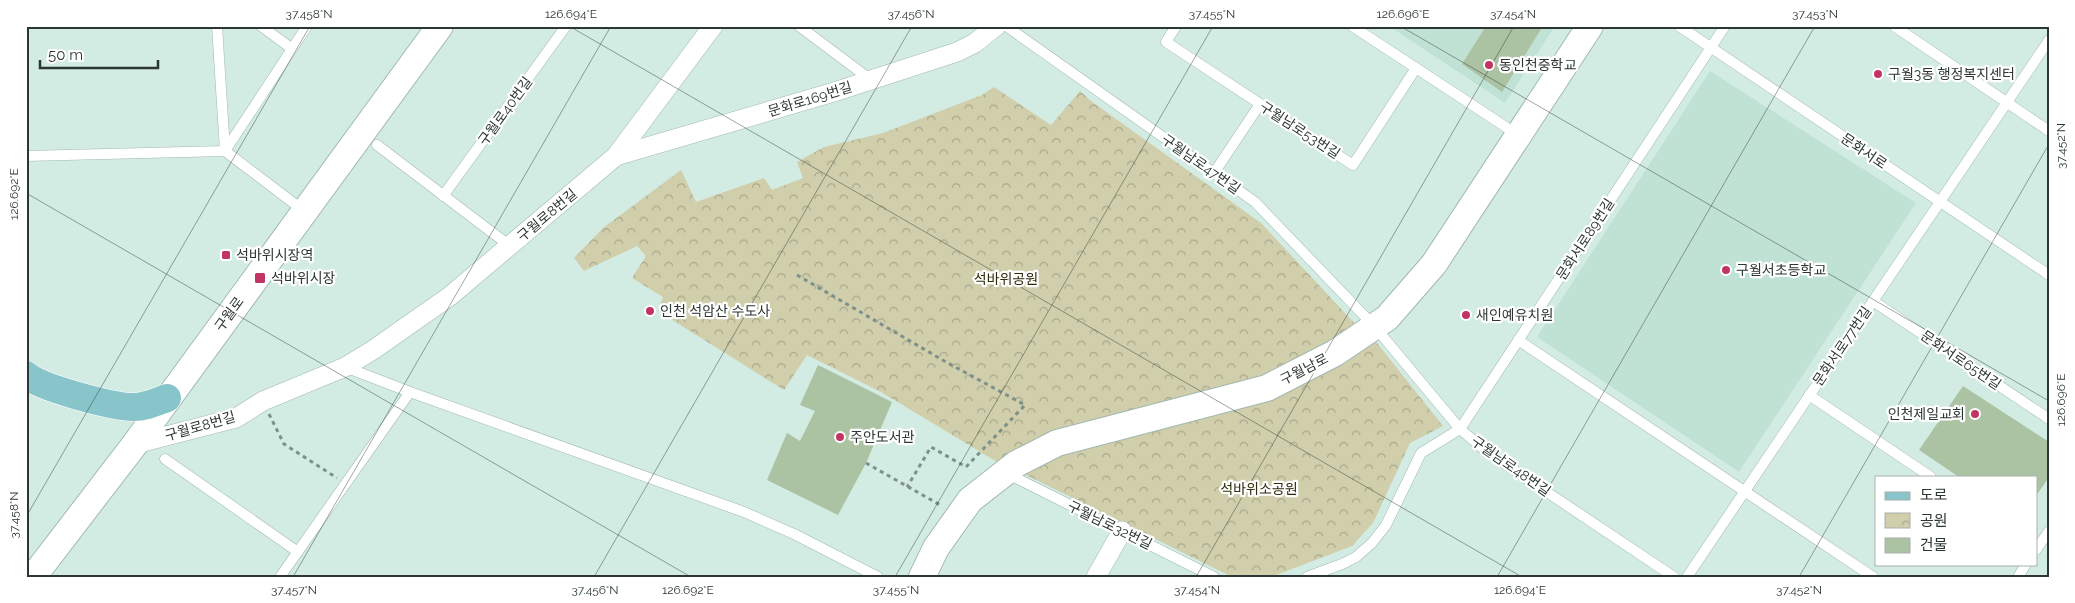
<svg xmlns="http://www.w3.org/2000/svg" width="2075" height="603" viewBox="0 0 2075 603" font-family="Raleway,'Noto Sans KR',sans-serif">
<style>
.built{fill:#c0e2d5}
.park{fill:url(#park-crowns)}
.building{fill:#abc2a3}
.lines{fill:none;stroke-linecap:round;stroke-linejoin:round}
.lane-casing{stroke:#a0b9b0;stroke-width:11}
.street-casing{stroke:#a0b9b0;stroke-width:20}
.secondary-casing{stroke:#a0b9b0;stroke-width:28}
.primary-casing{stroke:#fff;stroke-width:29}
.path{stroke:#7e908a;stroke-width:3;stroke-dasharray:4 4;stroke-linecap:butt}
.lane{stroke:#fff;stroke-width:10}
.street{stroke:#fff;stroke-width:19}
.secondary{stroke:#fff;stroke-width:26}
.primary{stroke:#88c5ca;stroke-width:28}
.ticks{fill:none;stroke:#2c3733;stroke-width:1;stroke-opacity:0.45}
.poi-dot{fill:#c23462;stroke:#fff;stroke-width:2}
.labels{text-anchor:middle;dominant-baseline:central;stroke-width:4.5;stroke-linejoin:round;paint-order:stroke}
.poi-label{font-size:14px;fill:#2c3733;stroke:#fff;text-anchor:start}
.street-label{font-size:14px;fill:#2c3733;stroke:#fff}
.park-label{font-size:14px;fill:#2d2b0b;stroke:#fff}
.neatline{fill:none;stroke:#2c3733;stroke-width:2}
.ticks-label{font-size:12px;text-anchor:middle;fill:#2c3733}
</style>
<defs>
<pattern id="park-crowns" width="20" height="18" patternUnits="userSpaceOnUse" patternTransform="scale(1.25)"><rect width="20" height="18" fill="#d0ceab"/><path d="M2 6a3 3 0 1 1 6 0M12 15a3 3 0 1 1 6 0" fill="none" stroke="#a9a88c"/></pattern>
</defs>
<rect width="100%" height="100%" fill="#d3ece3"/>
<g class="built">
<polygon points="1389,26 1555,26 1505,103"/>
<polygon points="1710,71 1916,203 1739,472 1537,337"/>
</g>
<g class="park">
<polygon points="994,87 1051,125 1080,91 1091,101 1261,223 1358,327 1258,382 1002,465 881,392 807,355 784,390 658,311 663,297 632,278 646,256 637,246 584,271 574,258 603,228 681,170 696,202 764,178 772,190 803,178 797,162 824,147 883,133 982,95"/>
<polygon points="1373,338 1443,426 1410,443 1373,523 1352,546 1271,577 1232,577 1024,474 1060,452"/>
</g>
<g class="building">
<polygon points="1486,26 1543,26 1502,92 1462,64"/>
<polygon points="818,365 892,402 866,463 838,515 767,480 787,433 800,441 815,411 800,405"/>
<polygon points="1963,386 2049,442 2049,477 2036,496 2036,477 1959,477 1919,450"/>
</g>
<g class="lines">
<defs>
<g id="lane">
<polyline points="217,26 225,151"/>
<polyline points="261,26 291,48"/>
<polyline points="799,26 871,80"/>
<polyline points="1006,26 1255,202 1375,327 1460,429 1487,452 1674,577"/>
<polyline points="1176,26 1166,42 1353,165 1416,68"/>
<polyline points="1352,26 1518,135"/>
<polyline points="1679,26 2049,275"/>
<polyline points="1894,26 2049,131"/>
<polyline points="377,145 510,246"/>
<polyline points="225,151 307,26"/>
<polyline points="26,156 225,151 304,211"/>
<polyline points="1214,173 1260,104"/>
<polyline points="443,196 566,26"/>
<polyline points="1873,301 2049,419"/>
<polyline points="1518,340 1873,577"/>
<polyline points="345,367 410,392 744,512 794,534 878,577"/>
<polyline points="1809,395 1931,477"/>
<polyline points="165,459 298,552"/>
<polyline points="1006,473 1214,577"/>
<polyline points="2036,550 2049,531"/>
<polyline points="280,577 410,392"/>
<polyline points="1307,577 1342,564 1356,557 1372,543 1386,525 1421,453 1460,429 1725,26"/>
<polyline points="1687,577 2049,40"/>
<polyline points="2018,577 2026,564"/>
</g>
<g id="street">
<polyline points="616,156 834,92 957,52 975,43 996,26"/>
<polyline points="135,444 236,418 263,401 345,367 373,350 450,296 616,156 713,26"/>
<polyline points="1096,577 1122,531"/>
</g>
<g id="secondary">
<polyline points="33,577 135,444 440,26"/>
<polyline points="922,577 936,548 970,500 1016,464 1057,443 1267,388 1335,353 1387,318 1434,264 1590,26"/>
</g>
<path id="primary" d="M26,375C41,388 113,407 133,407C146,407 156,402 167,398"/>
</defs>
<use href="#lane" class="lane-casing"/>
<use href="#street" class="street-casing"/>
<use href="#secondary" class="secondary-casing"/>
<use href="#primary" class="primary-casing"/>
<g class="path">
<polyline points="797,275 946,362 1025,405 966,467 931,447 907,487"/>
<polyline points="269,414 284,444 337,478"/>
<polyline points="866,463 942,506"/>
</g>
<use href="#lane" class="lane"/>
<use href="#street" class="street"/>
<use href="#secondary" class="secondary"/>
<use href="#primary" class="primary"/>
</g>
<path class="ticks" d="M569,26L1522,577M1400,26L2049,401M26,193L691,577M26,517L310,26M293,577L611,26M594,577L912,26M895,577L1213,26M1196,577L1514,26M1497,577L1815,26M1799,577L2049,144"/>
<g class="poi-dot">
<circle cx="1489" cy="65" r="5"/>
<circle cx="1878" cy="74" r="5"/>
<rect x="221" y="250" width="10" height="10" rx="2.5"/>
<circle cx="1726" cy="270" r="5"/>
<rect x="254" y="272" width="12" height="12" rx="2.5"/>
<circle cx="650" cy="311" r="5"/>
<circle cx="1466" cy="315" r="5"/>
<circle cx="1975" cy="414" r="5"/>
<circle cx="840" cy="437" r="5"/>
</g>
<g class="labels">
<g class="poi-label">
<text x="1499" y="65">동인천중학교</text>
<text x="1888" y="74">구월3동 행정복지센터</text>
<text x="236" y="255">석바위시장역</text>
<text x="1736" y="270">구월서초등학교</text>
<text x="271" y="278">석바위시장</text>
<text x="660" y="311">인천 석암산 수도사</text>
<text x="1476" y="315">새인예유치원</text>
<text x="1965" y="414" text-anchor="end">인천제일교회</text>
<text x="850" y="437">주안도서관</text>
</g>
<g class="street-label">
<text transform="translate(810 99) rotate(-17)">문화로169번길</text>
<text transform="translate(505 111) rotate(-54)">구월로40번길</text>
<text transform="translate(1300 130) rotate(33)">구월남로53번길</text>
<text transform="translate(1864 151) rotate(34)">문화서로</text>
<text transform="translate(1201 164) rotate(35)">구월남로47번길</text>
<text transform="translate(547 215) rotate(-40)">구월로8번길</text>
<text transform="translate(1585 239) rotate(-57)">문화서로89번길</text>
<text transform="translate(229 314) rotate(-54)">구월로</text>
<text transform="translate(1842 346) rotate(-56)">문화서로77번길</text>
<text transform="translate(1961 360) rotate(34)">문화서로65번길</text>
<text transform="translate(1304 369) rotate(-27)">구월남로</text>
<text transform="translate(200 426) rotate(-16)">구월로8번길</text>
<text transform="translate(1511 466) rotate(35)">구월남로48번길</text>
<text transform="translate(1110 525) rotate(26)">구월남로32번길</text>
</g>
<g class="park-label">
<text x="1006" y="279">석바위공원</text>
<text x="1259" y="489">석바위소공원</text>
</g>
</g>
<rect width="2075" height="603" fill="none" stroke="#ffffff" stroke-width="55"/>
<rect x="1875" y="476" width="162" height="90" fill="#ffffff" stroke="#abafad"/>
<rect x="1885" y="492" width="25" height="8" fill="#88c5ca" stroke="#abafad"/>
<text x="1920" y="500" font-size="15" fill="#2c3733">도로</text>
<rect x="1885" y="513" width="25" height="15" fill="url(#park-crowns)" stroke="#abafad"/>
<text x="1920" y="526" font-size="15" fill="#2c3733">공원</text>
<rect x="1885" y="538" width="25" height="15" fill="#abc2a3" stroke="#abafad"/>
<text x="1920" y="550" font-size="15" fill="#2c3733">건물</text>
<path d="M40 60v8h118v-8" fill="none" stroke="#2c3733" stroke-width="2.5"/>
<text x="48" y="60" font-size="15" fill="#2c3733" stroke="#ffffff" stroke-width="4" paint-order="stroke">50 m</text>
<rect x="28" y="28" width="2020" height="548" class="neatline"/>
<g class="ticks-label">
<text x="309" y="18">37.458°N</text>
<text x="571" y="18">126.694°E</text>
<text x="911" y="18">37.456°N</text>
<text x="1212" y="18">37.455°N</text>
<text x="1403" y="18">126.696°E</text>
<text x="1513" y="18">37.454°N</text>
<text x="1815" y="18">37.453°N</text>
<text transform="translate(2061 146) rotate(-90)" y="4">37.452°N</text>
<text transform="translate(14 194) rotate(-90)" y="4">126.692°E</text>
<text transform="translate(2061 400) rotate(-90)" y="4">126.696°E</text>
<text transform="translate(14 515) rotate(-90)" y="4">37.458°N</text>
<text x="294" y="594">37.457°N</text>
<text x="595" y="594">37.456°N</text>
<text x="688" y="594">126.692°E</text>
<text x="896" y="594">37.455°N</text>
<text x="1197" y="594">37.454°N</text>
<text x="1520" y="594">126.694°E</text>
<text x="1799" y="594">37.452°N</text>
</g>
</svg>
